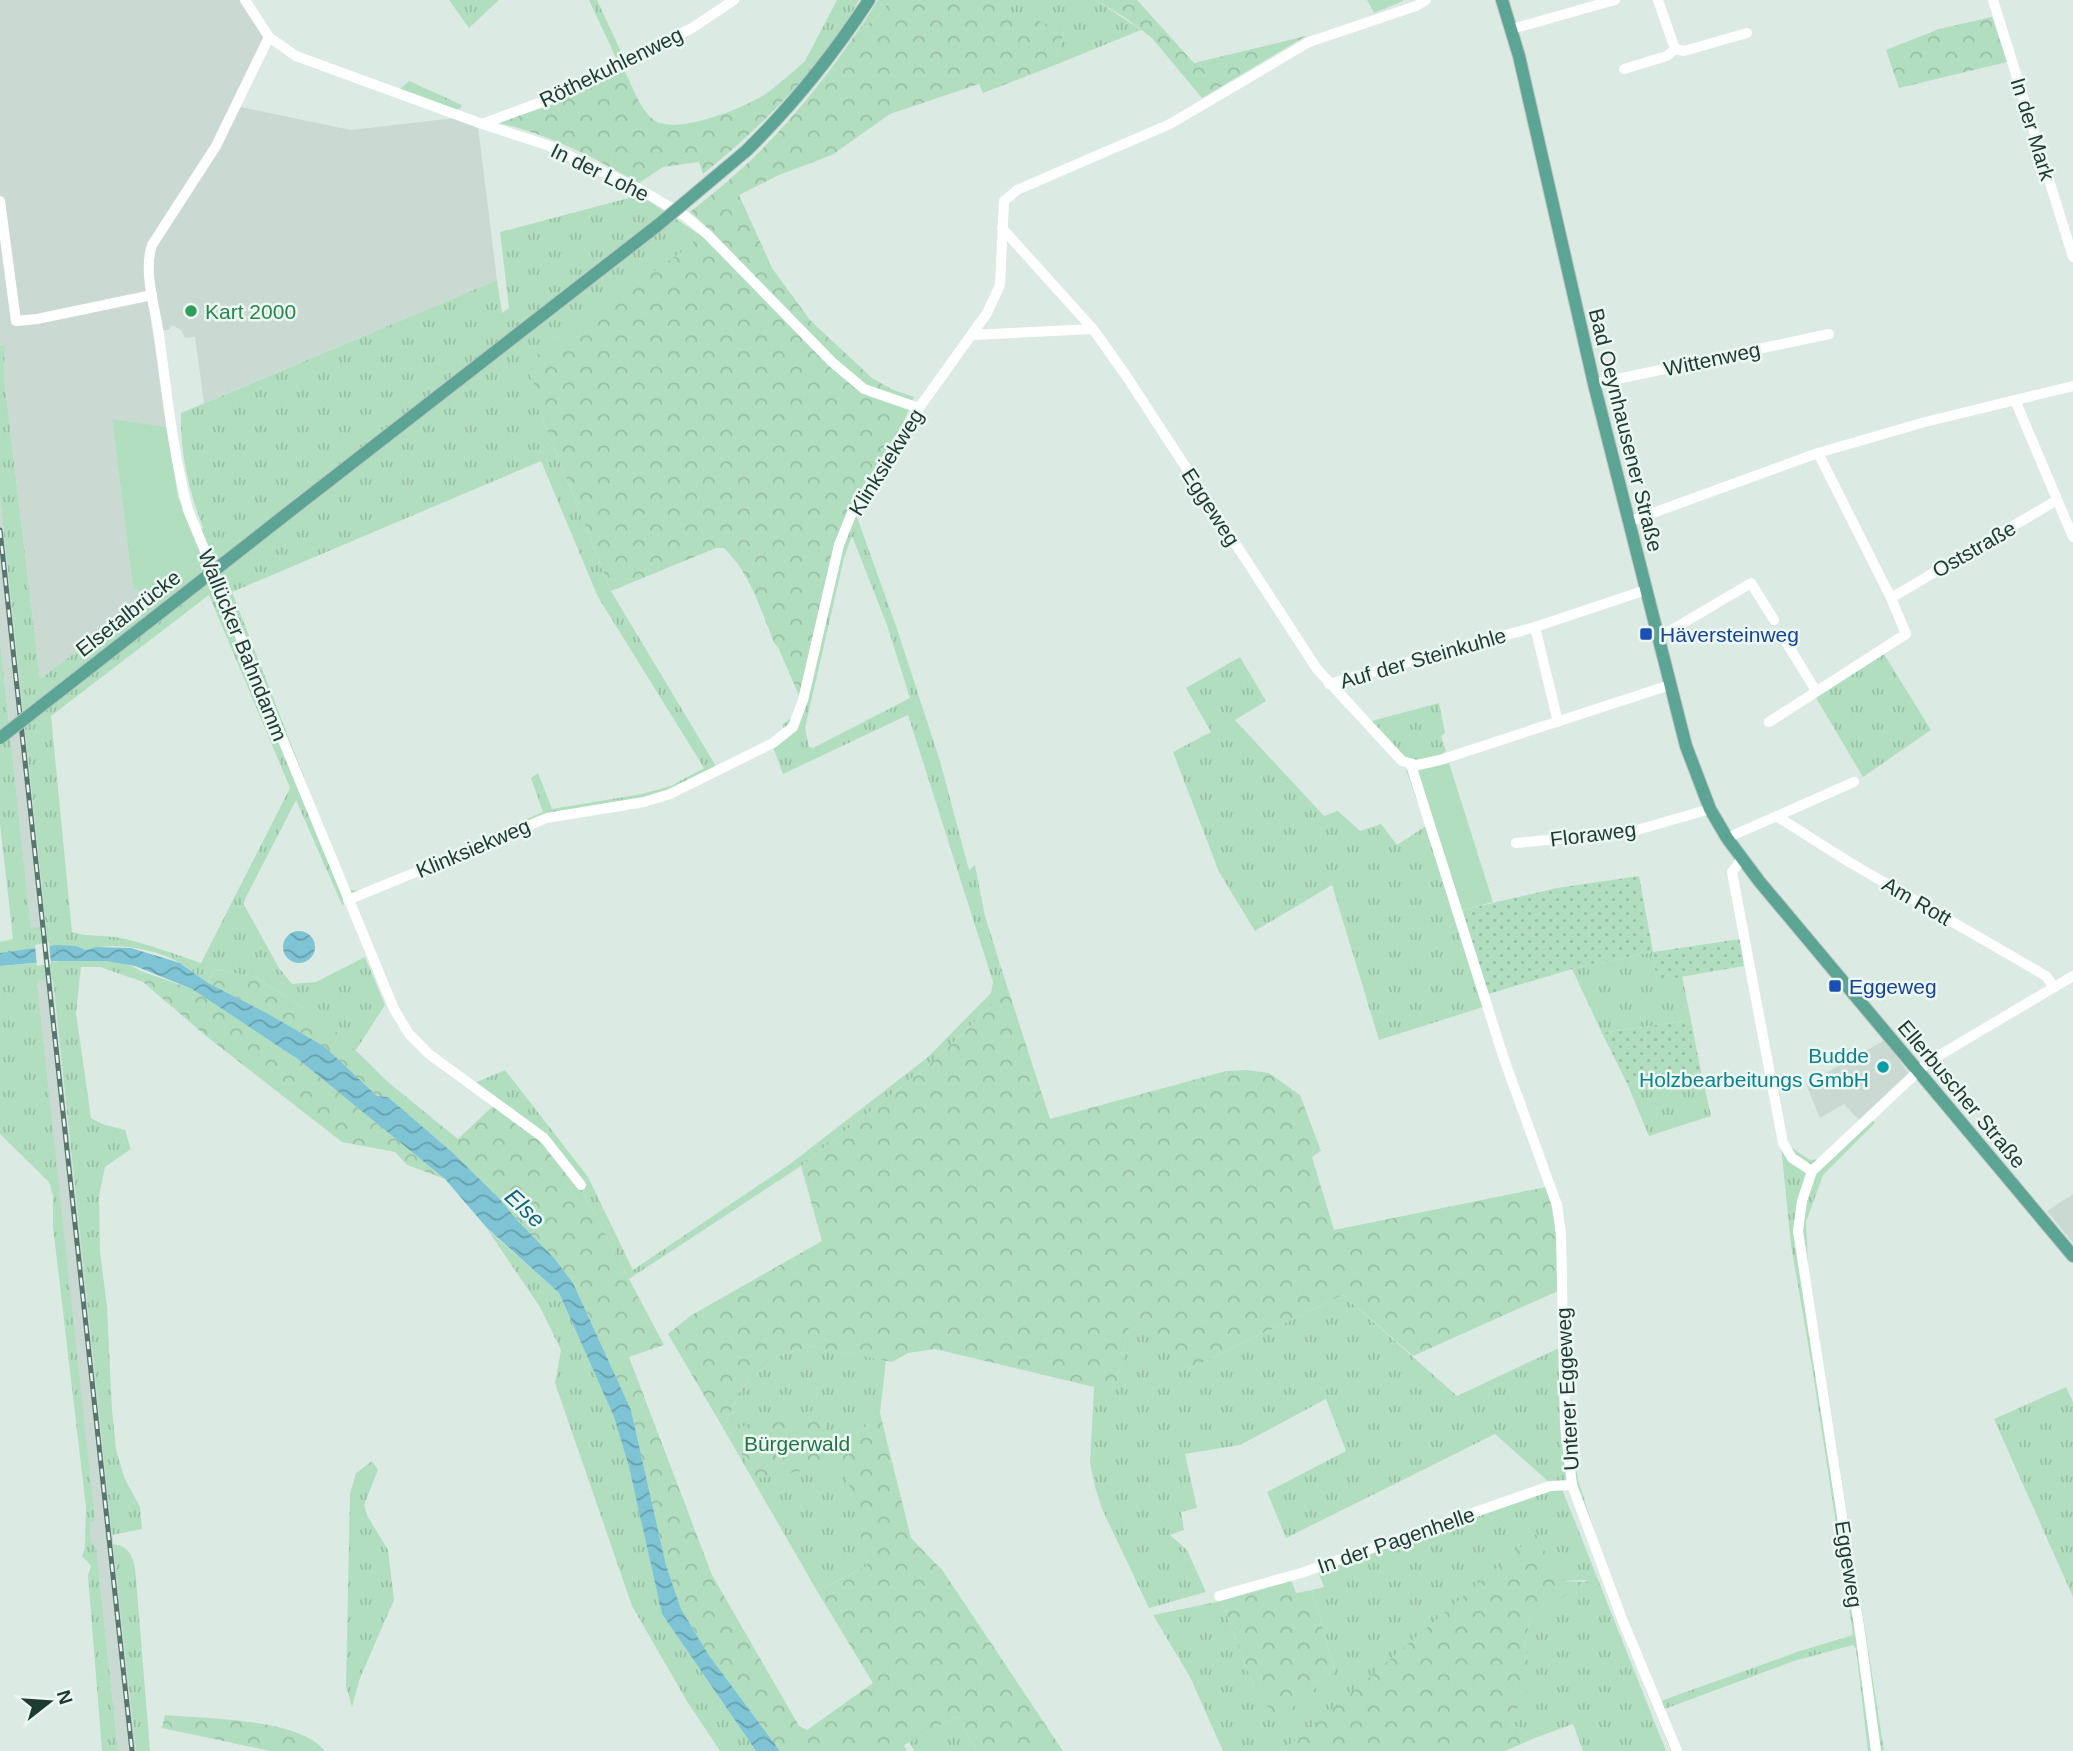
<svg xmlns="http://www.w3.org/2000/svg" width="2073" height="1751" viewBox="0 0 2073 1751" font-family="Helvetica,sans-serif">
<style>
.built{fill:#cadad3}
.grass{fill:url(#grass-tufts);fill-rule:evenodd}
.forest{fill:url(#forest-crowns)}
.garden{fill:url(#garden-dots)}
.pitch{fill:#b2dec0}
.water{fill:url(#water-waves)}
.pier{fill:#dceae4}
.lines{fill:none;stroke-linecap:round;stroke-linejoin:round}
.major-casing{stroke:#bbc4c2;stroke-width:14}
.minor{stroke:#fff;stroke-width:10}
.major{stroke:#5ca494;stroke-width:12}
.rail-casing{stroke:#57766f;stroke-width:5}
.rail{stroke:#ecf7f2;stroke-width:2.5;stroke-dasharray:8;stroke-linecap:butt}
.major-bridge-casing{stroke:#bbc4c2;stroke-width:14;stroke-linecap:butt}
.major-bridge{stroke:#5ca494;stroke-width:12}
.leisure-dot{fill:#2e9e5b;stroke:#ecf7f2;stroke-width:2.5}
.transit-dot{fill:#1a4fb4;stroke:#ecf7f2;stroke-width:2.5}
.culture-dot{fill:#0f9aa8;stroke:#ecf7f2;stroke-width:2.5}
.labels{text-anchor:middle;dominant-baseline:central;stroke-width:5;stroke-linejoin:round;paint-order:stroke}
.street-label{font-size:21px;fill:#1d3a33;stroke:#ecf7f2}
.leisure-label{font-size:21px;fill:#27864d;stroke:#ecf7f2;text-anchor:start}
.transit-label{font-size:21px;fill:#164399;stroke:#ecf7f2;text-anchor:start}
.culture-label{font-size:21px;fill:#0d838f;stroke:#ecf7f2;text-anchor:end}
.park-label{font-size:21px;fill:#247446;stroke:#ecf7f2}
.water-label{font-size:23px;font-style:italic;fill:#13647a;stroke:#ecf7f2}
</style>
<defs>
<pattern id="grass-tufts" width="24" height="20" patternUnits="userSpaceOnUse" patternTransform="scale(1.75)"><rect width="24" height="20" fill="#b2dec0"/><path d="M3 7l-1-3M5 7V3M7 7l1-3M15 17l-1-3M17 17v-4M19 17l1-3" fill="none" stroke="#99bfa5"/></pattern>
<pattern id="forest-crowns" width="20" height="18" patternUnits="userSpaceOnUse" patternTransform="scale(1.75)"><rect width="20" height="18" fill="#b2dec0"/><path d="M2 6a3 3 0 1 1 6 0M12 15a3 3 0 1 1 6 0" fill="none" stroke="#99bfa5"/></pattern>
<pattern id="garden-dots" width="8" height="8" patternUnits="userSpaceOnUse" patternTransform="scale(1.75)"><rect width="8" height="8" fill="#b2dec0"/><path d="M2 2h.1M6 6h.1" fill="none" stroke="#99bfa5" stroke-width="1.8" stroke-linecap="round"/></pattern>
<pattern id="water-waves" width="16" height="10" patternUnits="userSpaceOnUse" patternTransform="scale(1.75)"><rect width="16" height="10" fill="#7ec4d5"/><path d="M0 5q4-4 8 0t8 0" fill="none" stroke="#67a0ad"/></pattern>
</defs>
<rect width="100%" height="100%" fill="#dceae4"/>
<g class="built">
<polygon points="0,0 242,0 263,32 263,38 231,105 351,130 455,118 478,127 497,280 204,403 195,337 185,338 181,330 172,325 169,330 160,330 156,305 150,315 167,427 112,420 133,589 155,593 40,679 4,378 5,345 0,346"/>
<polygon points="0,496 46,926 31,929 0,641"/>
<polygon points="52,979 136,1751 118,1751 96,1546 91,1543 90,1523 94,1521 37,981"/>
<polygon points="1885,1040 1909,1074 1860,1121 1844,1104 1820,1118 1806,1084"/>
<polygon points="2073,1194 2073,1243 2047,1211"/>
</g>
<g class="grass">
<polygon points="449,0 499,0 469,28"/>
<polygon points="589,0 597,0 623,56 617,60"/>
<polygon points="837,0 859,0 844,26 812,68 805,61"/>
<polygon points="878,0 891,0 869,26 862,25"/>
<polygon points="1002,0 1096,0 1141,30 1055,65 1064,32 999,14"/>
<polygon points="1367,0 1403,0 1403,1 1374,13"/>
<polygon points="409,81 462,105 460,109 455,109 400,89"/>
<path d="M640,195L697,233L691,245L538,407L611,591L720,773L670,796L547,819L342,905L296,800L243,903L279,968L292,984L316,982L365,957L385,1005L356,1050L302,1007L255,977L215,969L208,983C199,977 191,970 182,964C159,949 111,941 86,950L76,946L0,953V942L13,939L0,824V641L31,928L46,926L0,496V346L5,345L4,378L40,679L200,559L194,535L203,528C189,491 180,453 181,413L497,280L502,313L509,308L500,232ZM541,461L598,597L704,768L671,786L642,794L552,809L538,773L531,778L543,812L359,891L351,890L346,885L232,592ZM209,595L290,788L201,963C175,954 148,944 121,938C105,935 88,937 72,932L51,716Z"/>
<path d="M852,503L896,626L940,761L969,870L975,865L985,916L999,961L1001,983L998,997L992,1005L935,1060L801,1166L629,1279L580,1186L472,1084L505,1070L588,1177L633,1270L790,1164L928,1057L991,993L993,982L908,715L783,774L773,747L787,736L782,725L794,716L801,700L834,545ZM852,536L887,625L910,698L813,748L809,747L805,728L844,558Z"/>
<polygon points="1884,654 1931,730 1863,777 1815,696"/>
<polygon points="1240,657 1266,701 1235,720 1324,816 1338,811 1360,831 1381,824 1397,845 1426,826 1406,770 1420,770 1418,775 1507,1056 1555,1188 1564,1262 1570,1428 1578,1480 1602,1555 1658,1702 1800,1651 1853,1635 1812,1367 1791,1245 1781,1146 1792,1148 1810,1160 1818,1159 1867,1114 1875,1123 1823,1175 1806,1222 1808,1264 1884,1751 1868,1751 1856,1649 1853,1645 1794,1661 1662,1710 1682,1751 1671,1751 1618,1621 1567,1482 1550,1483 1495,1434 1286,1538 1267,1492 1346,1451 1326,1399 1240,1445 1185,1454 1197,1508 1181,1512 1184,1530 1170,1535 1187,1550 1206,1592 1149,1608 1102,1509 1095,1487 1090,1463 1094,1387 1117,1381 1132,1312 1189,1369 1343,1295 1457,1396 1559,1348 1557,1235 1553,1206 1483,1007 1379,1040 1332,885 1255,931 1219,872 1173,752 1211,732 1186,688"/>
<path d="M1439,703L1445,733L1441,736L1446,751C1433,761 1422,761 1406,760L1368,722Z"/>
<polygon points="1652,952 1657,980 1682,976 1691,1020 1602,1033 1572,969"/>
<path d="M73,960C94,961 122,958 141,971L143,982L100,967H81L76,1013L91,1118L102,1124L125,1130L131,1149L105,1167L99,1196L100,1252L107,1306L112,1410L116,1449L124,1477L140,1507L142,1529L112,1535L53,980L37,981L95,1521L90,1523L91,1543L96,1546L118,1751H102L88,1575L91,1566L82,1556L85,1547L86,1507L53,1227V1195L49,1182L0,1134V966Z"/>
<polygon points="1701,1072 1711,1116 1649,1136 1627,1083"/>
<polygon points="487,1229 559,1293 614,1417 629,1466 662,1614 756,1751 720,1751 688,1703 632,1606 555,1383 561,1350 540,1307"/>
<polygon points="812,1346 886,1360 880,1413 860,1432 844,1435 867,1566 817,1591 723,1428 741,1390 775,1357"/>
<polygon points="2066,1387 2073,1402 2073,1597 1994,1419"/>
<polygon points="372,1461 378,1470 364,1505 368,1517 388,1550 394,1600 360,1678 352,1707 346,1686 350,1494 356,1473"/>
<polygon points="1562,1489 1666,1751 1583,1751 1573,1724 1535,1738 1509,1722 1531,1683 1525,1647 1530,1616 1587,1580 1560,1581 1280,1751 1223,1751 1190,1677 1153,1615 1221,1601 1256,1692 1335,1672 1312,1590 1324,1587 1318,1571 1546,1490"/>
<path d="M113,1544C128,1546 131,1553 135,1567L150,1751H136Z"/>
<polygon points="957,1716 977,1751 914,1751 909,1742"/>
</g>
<g class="forest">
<path d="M891,0H1002L1000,14L1035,19L1064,32L1055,65L983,93L979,84L890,114L832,155L779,175L739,195L772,268L810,320L872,378L891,389L914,397L902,426L846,515L834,545L801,700L778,647L774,643C761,610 750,573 724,548H716L611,591L538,407L530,360L691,245L697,233L706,226L690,212C707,198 724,185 740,170C787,128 827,76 862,25L869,26Z"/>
<polygon points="1096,0 1137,0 1194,63 1306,36 1202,98 1151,37 1124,17"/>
<polygon points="1992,17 2007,62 1899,88 1886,50 1939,29"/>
<path d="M805,61L812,68C779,108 744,141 703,174L699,162L663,167L639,183C594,158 550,134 498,123L557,103L623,68C632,84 639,109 654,120C676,136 747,107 767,93C780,83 793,72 805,61Z"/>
<path d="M999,961L1050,1119L1226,1071L1247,1070L1269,1073L1300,1095L1321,1151L1312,1157L1334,1230L1546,1187C1558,1221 1557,1255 1558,1291L1413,1356L1343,1295L1189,1369L1132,1313L1117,1382L1094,1387L935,1349L908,1353L892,1362L812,1346L775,1357L741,1390L723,1428L668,1334L690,1316L822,1241L801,1166L935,1060L992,1005C1002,990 1001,978 999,961Z"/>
<polygon points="215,969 255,977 302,1007 340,1035 388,1082 458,1139 494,1105 543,1143 580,1186 664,1345 629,1357 712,1575 799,1726 807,1730 873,1683 817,1591 867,1566 839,1440 844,1435 860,1432 880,1413 911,1538 943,1571 1063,1751 977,1751 957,1716 904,1745 907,1751 780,1751 708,1654 681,1609 666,1565 631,1410 573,1283 555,1259 517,1220 498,1197 452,1152 388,1097 377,1096 324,1047 265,1012 208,983"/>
<polygon points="141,971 192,989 299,1060 445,1179 407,1165 395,1152 342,1142 206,1036 143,982"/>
<polygon points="820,1409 836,1465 754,1479 730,1429"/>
<polygon points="1536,1534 1560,1581 1589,1582 1530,1616 1525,1647 1532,1683 1509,1722 1535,1738 1505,1751 1280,1751 1301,1736"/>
<polygon points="1291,1580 1296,1593 1312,1590 1335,1672 1278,1720 1256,1692 1221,1601"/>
<path d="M165,1715C207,1719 298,1718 325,1751H270L162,1728Z"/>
</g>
<g class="garden">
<polygon points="1639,876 1653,952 1740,939 1744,966 1657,981 1652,952 1572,969 1489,994 1462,910 1557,888"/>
<polygon points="1691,1020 1701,1072 1627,1083 1602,1033"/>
</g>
<g class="pitch">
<polygon points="112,419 167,427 178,497 194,535 201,559 155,593 133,589"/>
<polygon points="1449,763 1493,902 1462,910 1418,775 1420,770"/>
</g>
<g class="water">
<circle cx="299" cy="947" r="16"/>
<polygon points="57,945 76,946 86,950 96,947 131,948 180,963 208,983 265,1012 325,1047 377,1096 388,1097 452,1152 498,1197 517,1220 555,1259 573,1283 631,1410 666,1565 681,1609 708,1654 780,1751 756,1751 662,1614 629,1467 614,1417 559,1293 487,1228 445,1179 299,1060 192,989 135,966 106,961 55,961 0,966 0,953"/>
</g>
<polygon class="pier" points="49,942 51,964 37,966 35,945"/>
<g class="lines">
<defs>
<g id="major">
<polyline points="1502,0 1519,56 1594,384 1686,746 1710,809 1727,838 1759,881 2073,1256"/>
<path d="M746,151C793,105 833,55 869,0"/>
<polyline points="280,519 658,225"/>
</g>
</defs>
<use href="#major" class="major-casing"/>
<g class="minor">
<polyline points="245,0 269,37 296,56 482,124 547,145 641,190 685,216 708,235 832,362 864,389 919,408"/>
<polyline points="1658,0 1675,49"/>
<polyline points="1993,0 2073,257"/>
<polyline points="1512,29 1615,0"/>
<path d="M269,37L216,146L152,245C143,272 155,307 159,335C167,394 173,453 188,510L394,1009L409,1034L429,1054L544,1138L581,1185"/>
<polyline points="1624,69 1667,56 1675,49 1684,51 1747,33"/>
<polyline points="482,124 555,97 692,28 734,0"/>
<polyline points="0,201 16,321 37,319 152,295"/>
<polyline points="1002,228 1093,329 1127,377 1317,669 1402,761 1417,765 1440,760 1670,685"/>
<polyline points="972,335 1093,329"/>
<polyline points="1594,384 1829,334"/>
<polyline points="2015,400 2073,537"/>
<polyline points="1818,453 1891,598"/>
<polyline points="1628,522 1818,453 1925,422 2073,386"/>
<polyline points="1535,627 1558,722"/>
<polyline points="1658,638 1751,583 1774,620"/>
<polyline points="1786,642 1816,691"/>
<polyline points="1329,684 1535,627 1646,590"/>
<polyline points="1769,722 1906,634 1891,598 2057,500"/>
<polyline points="1411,765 1504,1059 1557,1205 1561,1234 1565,1426 1572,1485 1622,1619 1677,1751"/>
<polyline points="1778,817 1849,862 2046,976 2054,987"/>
<polyline points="1727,838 1854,782"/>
<polyline points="1516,843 1630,832 1710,809"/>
<polyline points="1742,859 1732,872 1783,1143 1792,1158 1812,1171"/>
<polyline points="348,900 547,818 644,802 670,794 773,743 793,727 803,700 839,545 851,515 919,408 987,313 1000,285 1004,201 1017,190 1170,124 1309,42 1416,6 1426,0"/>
<polyline points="1219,1596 1301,1573 1550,1486 1572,1485"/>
<polyline points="1876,1751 1861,1639 1798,1231 1802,1201 1812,1171 1928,1062 2073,976"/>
</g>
<use href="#major" class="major"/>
<defs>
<polyline id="rail" points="0,530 132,1751"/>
</defs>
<use href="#rail" class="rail-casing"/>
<use href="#rail" class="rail"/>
<defs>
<g id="major-bridge">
<polyline points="658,225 746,151"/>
<polyline points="0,738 280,519"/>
</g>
</defs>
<use href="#major-bridge" class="major-bridge-casing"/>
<use href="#major-bridge" class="major-bridge"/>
</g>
<circle class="leisure-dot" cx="191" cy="311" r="7"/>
<g class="transit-dot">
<rect x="1639" y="627" width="14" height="14" rx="3.5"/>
<rect x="1828" y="979" width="14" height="14" rx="3.5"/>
</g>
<circle class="culture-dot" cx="1883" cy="1067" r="7"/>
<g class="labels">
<g class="street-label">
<text transform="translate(611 67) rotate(-26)">Röthekuhlenweg</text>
<text transform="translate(2033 129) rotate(73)">In der Mark</text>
<text transform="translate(600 172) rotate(26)">In der Lohe</text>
<text transform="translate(1712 359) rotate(-12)">Wittenweg</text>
<text transform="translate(1626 430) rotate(76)">Bad Oeynhausener Straße</text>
<text transform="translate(886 462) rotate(-58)">Klinksiekweg</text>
<text transform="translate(1211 507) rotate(57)">Eggeweg</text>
<text transform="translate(1974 549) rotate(-30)">Oststraße</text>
<text transform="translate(128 613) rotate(-38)">Elsetalbrücke</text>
<text transform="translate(243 645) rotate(68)">Wallücker Bahndamm</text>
<text transform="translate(1423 658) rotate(-16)">Auf der Steinkuhle</text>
<text transform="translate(1593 834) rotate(-7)">Floraweg</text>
<text transform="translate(473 848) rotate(-23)">Klinksiekweg</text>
<text transform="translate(1917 901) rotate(30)">Am Rott</text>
<text transform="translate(1962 1094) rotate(50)">Ellerbuscher Straße</text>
<text transform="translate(1567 1389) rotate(-93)">Unterer Eggeweg</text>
<text transform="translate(1396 1540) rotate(-19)">In der Pagenhelle</text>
<text transform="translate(1849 1564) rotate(81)">Eggeweg</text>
</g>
<g class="leisure-label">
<text x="205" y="311">Kart 2000</text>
</g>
<g class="transit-label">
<text x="1660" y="634">Häversteinweg</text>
<text x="1849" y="986">Eggeweg</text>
</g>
<g class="culture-label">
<text x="1869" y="1055">Budde<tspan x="1869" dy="24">Holzbearbeitungs GmbH</tspan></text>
</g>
<g class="park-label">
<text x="797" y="1443">Bürgerwald</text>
</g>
<g class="water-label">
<text transform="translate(525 1208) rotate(43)">Else</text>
</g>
</g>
<g transform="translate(49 1702) rotate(73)" stroke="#ecf7f2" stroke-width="5" paint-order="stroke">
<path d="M0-5L12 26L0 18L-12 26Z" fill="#1d3a33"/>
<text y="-10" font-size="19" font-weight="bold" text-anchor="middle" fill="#1d3a33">N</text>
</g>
</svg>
